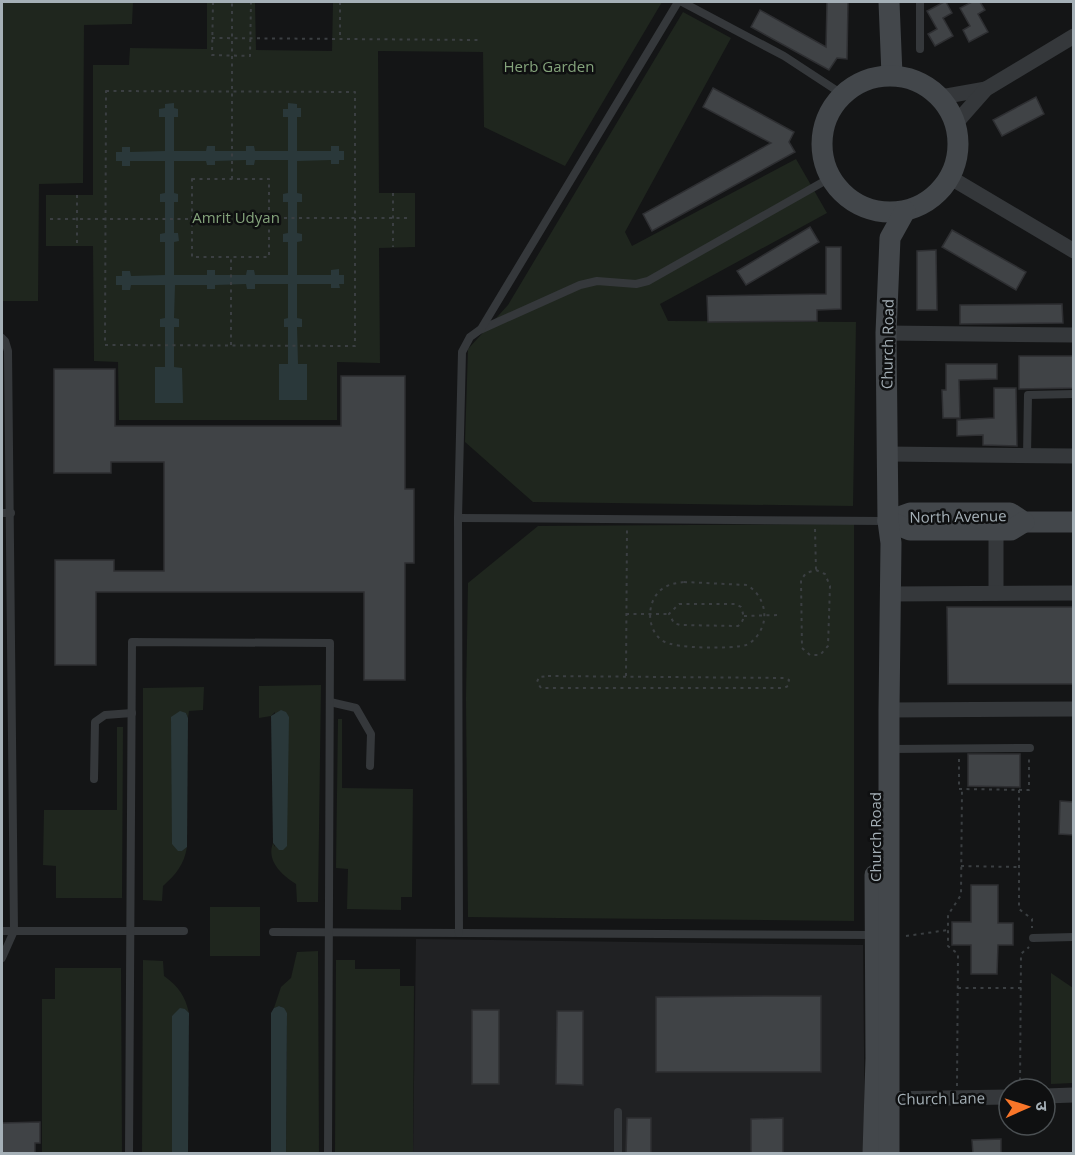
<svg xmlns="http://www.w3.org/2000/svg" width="1075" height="1155" viewBox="0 0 1075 1155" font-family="'Open Sans','Noto Sans Devanagari',sans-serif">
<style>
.built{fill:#202123}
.green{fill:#1f261e}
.water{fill:#2a383a;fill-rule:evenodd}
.building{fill:#404346;stroke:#2e2f32;stroke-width:1.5}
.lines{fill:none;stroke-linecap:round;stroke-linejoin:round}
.path{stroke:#3b3f42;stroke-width:2;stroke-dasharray:3 4.5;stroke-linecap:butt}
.lane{stroke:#35383b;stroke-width:8}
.street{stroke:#35383b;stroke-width:15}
.secondary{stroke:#43474b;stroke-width:21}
.labels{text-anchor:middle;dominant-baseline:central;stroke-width:5;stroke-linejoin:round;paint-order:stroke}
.park-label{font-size:15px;fill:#84a37b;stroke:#0f1011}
.street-label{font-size:15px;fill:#a5b0b7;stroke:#0f1011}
</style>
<rect width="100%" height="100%" fill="#141516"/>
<polygon class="built" points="416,939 863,945 865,1153 413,1154"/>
<g class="green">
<polygon points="2,2 133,2 132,24 84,25 83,183 39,184 38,301 2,301"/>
<polygon points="207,2 255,2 256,50 332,51 333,2 662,2 565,166 484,127 483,52 378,51 379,193 415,193 415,247 379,248 380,363 337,362 337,420 119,420 118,362 94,361 93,246 46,246 46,195 93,195 93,65 129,65 130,48 207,49"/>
<polygon points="683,12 731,38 625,232 632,246 796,159 827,213 660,304 668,321 856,322 853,506 533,502 465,442 468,349 508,305"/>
<polygon points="854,524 854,921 468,917 466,698 468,583 538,526"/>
<path d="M321,685L318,902H297L296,884C282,875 266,861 273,843L275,847V712L271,716L259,718V686Z"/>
<path d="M204,687L203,710L189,711L188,718L186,713L182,851L187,847C184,865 176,874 163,886L162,901L143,900V688Z"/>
<polygon points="338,719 342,719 342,788 413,789 412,897 401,897 401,910 347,909 348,869 336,868"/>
<polygon points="117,727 123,727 122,898 56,898 56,866 43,865 44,810 117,810"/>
<rect x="210" y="907" width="50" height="49"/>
<polygon points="318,951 319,1153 286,1153 287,1013 280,1006 274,1008 281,987 291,978 297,952"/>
<path d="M143,960L163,961L164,976C179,987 185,996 189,1013L185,1009L172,1016V1153L142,1154Z"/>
<polygon points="336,960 355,960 355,969 400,969 400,986 414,986 413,1153 335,1153"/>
<polygon points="55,968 121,968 122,1153 42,1153 42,999 55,999"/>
<polygon points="1051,973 1073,988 1073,1083 1051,1084"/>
</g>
<g class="water">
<path d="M174,103V108L178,109V117H174V151H206L207,146H215V151H246V146H254L255,151H288V117H283V109H288V103L297,104V108H301V117H297V151H331V146H339V151H344V160H339V164H331V160L297,161V193L302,194V202H297V233L302,234V241L297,242V275H331V270L339,269V275H344V284H339L340,288H331V284H297V318L302,319V327H297L298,364H307V400H279V364H288V327H284V319L288,318V284H255V289H247L246,284L215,285V289H207V285H175L174,318L179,319V327H174V367L182,368L183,403H155V367H165V327H160V319L165,318V285H131L130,290H122V285H116V276H122V271H130L131,276L165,275V242H160V234L165,233V202H160V194L165,193V161H130V166H122V161H116V152H122V147H130V152L165,151V117H159V109L165,108V104ZM215,161L246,160V165H254L255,160H288V193L283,194V202H288V233L283,234V242H288V275H255L254,270H247L246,275H215V270H207V275H174V242L179,241L178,233H174V202H178V194L174,193V161H206L207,165H215Z"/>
<polygon points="281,710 286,712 289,717 287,846 283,850 279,850 273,843 271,716"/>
<polygon points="180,711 186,713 188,718 187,847 182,851 178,851 172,844 171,717"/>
<polygon points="279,1006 284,1008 287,1013 286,1153 271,1153 271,1013 274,1008"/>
<polygon points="180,1008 185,1009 189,1013 188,1153 172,1153 172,1016"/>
</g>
<g class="building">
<polygon points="827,2 848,2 847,59 837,58 829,70 751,27 760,10 826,47"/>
<polygon points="944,2 946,2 952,13 943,18 953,36 935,46 928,34 937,29 927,11"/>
<polygon points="972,2 980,2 985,10 978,14 988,32 969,42 963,30 970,26 960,8"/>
<polygon points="713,88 794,132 789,142 795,152 652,231 643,214 771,143 703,107"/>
<polygon points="1036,97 1044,114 1002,136 993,120"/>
<polygon points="810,227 819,242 746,285 737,271"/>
<polygon points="952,230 1026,272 1016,290 942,247"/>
<polygon points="826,247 841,247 841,309 817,310 817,321 708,322 707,296 826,294"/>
<polygon points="936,250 937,310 917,310 917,251"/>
<polygon points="1062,304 1063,323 960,324 960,305"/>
<polygon points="1019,356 1074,356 1074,388 1019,389"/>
<polygon points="946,364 997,364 997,379 959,380 960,418 943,418 942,390 946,390"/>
<polygon points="54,369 115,369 115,426 341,426 341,376 405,376 405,489 414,489 414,563 405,563 405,680 364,680 364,592 96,592 96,665 55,665 55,560 114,560 114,571 164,571 164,462 111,462 111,473 54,473"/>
<polygon points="994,388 1016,388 1017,446 983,445 983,435 957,436 957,420 994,418"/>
<polygon points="947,607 1074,607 1074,684 948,684"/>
<polygon points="968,754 1020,754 1020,787 968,786"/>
<polygon points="1060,801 1074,802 1074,835 1059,834"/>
<polygon points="971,885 998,885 998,923 1013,923 1013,945 998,945 997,974 971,974 971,945 952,945 952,922 971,922"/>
<polygon points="770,996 821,996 821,1072 656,1072 656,997"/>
<rect x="472" y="1010" width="27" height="74"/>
<polygon points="557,1011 583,1011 583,1085 556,1084"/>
<polygon points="627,1118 651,1118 651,1154 626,1154"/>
<polygon points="783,1118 783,1154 751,1154 751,1119"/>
<polygon points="40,1122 40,1143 35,1143 35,1154 2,1154 2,1123"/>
<polygon points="1001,1139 1001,1154 973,1154 972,1140"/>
</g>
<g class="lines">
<g class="path">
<polyline points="213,2 212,55 250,56 251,2"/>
<polyline points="340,2 340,39"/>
<polyline points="212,38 478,40"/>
<polygon points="106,91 355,92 355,346 105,345"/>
<rect x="192" y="179" width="77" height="78"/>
<polyline points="232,179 232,2"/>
<polyline points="393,193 393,247"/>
<polyline points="77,195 77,246"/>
<polyline points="269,218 409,218"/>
<polyline points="50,219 192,219"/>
<polyline points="231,345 231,258"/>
<polyline points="815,529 816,570"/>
<polygon points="816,570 825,574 830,586 828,646 820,655 810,655 802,648 801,580 806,573"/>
<path d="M684,582L747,585C759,592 766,606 764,620C763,629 755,642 746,645C732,649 675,649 663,641C646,630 646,601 662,589C669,584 676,583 684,582Z"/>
<path d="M679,604H736L741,607C744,616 745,620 738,626L680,625L674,623L669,614Z"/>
<polyline points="626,614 669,614"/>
<polyline points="744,616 779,615"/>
<polygon points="548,676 784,678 789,680 788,686 784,688 541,688 537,682 539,677"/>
<polyline points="626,676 627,529"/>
<polyline points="959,759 959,789 1029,790 1029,758"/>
<polyline points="1019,790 1019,909 1032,919 1032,928"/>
<polyline points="961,866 1019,867"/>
<polyline points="906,936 948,930"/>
<polyline points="958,988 1021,988"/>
<polyline points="957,1086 958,954 948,946 948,915 961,895 962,789"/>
<polyline points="1020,1088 1021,954 1029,947"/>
</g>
<g class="lane">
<polyline points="682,2 784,56 842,94"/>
<polyline points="920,49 920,2"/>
<polyline points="482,329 580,285 597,281 636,284 648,281 830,178"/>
<polyline points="2,338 5,341 8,351 14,931 2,958"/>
<polyline points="1027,456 1028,395 1074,394"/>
<polyline points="2,513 11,513"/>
<polyline points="458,518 885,521"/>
<polyline points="330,702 356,708 371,734 370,766"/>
<polyline points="890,749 1030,748"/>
<polyline points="94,779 95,722 105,715 132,713"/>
<polyline points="2,931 184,931"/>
<polyline points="273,932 874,935"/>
<polyline points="459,933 458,518 462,352 470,337 481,329 678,2"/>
<polyline points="1033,938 1074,937"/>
<polyline points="129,1154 132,642 330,643 328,1154"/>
<polyline points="618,1154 618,1112"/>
</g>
<g class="street">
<polyline points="941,97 986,89"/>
<polyline points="956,123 986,89 1074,36"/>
<polyline points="951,178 1074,251"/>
<polyline points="886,333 1074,335"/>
<polyline points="887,454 1074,456"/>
<polyline points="996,530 996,593"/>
<polyline points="892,594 1074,593"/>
<polyline points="889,710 1074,709"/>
<polyline points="1045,1096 1074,1095"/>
<polyline points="880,1099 1009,1097"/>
</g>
<g class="secondary">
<polyline points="889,2 892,75"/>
<circle cx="890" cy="144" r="68"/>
<polyline points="888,521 910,513 1010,513 1024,522 1074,522"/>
<polyline points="888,521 910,530 1011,530 1024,522"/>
<polyline points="873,1154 876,1058 875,875"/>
<polyline points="889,1154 889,710 891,543 888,521 886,333 890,238 905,211"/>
</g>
</g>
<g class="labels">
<g class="park-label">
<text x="549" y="66">Herb Garden</text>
<text x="236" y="217">Amrit Udyan</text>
</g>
<g class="street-label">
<text transform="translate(887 344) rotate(-89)">Church Road</text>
<text transform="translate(958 516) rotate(-1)">North Avenue</text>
<text transform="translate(875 837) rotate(-90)">Church Road</text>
<text transform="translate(941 1098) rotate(-1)">Church Lane</text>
</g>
</g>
<rect width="1075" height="1155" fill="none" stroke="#a5b0b7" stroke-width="6"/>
<g transform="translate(1027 1107) rotate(87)"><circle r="28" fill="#0f1011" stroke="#4b5053" stroke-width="1.5"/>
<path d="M0-4.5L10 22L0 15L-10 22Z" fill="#f97629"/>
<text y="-9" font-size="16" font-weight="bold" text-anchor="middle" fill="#a5b0b7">उ</text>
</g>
</svg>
